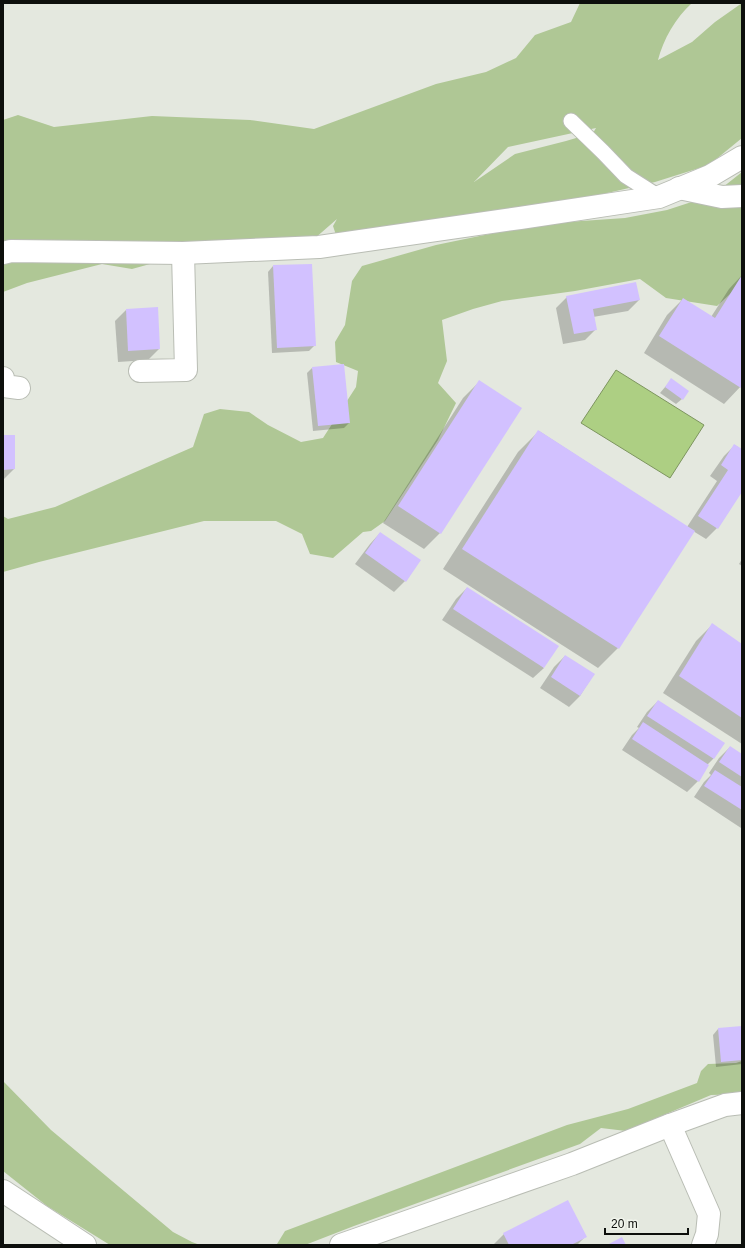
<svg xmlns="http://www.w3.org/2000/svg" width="745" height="1248" viewBox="0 0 745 1248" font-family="Helvetica,sans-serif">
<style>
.green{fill:#afc795;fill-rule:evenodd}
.water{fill:#adcf83;stroke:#7d955f}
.shadow{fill:#0003}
.building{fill:#d2c1ff}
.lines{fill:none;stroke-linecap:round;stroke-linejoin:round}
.lane-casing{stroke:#b9bdb4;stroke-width:17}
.street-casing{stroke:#b9bdb4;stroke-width:24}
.lane{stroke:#fff;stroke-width:15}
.street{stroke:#fff;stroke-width:22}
</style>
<rect width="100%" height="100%" fill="#e4e8df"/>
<g class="green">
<path d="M580,3H692C676,17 663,40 658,60L692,42L715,22L742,3V138L709,165L655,182L603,194L336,235L333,226L337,219L291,259L215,246L132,269L102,264L27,283L3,292V120L18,115L54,127L152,116L250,120L314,129L436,84L486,72L516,58L535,35L571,22ZM596,128L593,133L566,141L515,154L474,182L508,147Z"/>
<polygon points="742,172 742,283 717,306 666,298 640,279 575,291 502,301 473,309 442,320 447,361 438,383 456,403 438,440 385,521 371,531 363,532 333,558 310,554 302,534 276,521 204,521 39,562 3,572 3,516 8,519 55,507 193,447 204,414 220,409 249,412 268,425 301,442 323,438 356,387 358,371 336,362 335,342 345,325 352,281 362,266 436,245 538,224 625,218 667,210 713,195"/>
<polygon points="742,1061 742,1094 711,1095 626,1131 601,1128 580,1144 354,1226 305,1245 277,1244 285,1231 567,1125 628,1109 697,1083 701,1071 708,1064 736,1063"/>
<polygon points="3,1081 51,1130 173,1232 192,1242 200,1245 110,1245 47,1206 3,1171"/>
</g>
<polygon class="water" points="616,370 704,425 670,478 581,423"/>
<g class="shadow">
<polygon points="273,266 315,345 309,351 272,353 268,272"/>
<polygon points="742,275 742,385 724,404 644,353 667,315 683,299 711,317 729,289"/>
<polygon points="567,297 639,300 628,311 593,317 596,329 585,340 563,344 556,308"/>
<polygon points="126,310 159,349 148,360 118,362 115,321"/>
<polygon points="312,368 349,423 344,428 313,431 307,373"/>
<polygon points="671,380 682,399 676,404 660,393"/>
<polygon points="479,382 440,533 424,549 383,523 463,398"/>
<polygon points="539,431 687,527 717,481 710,476 724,456 735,445 742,450 742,490 717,528 706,539 693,531 618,648 598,668 443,569 518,452"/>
<polygon points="3,436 14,469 3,480"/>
<polygon points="380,533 405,581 394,592 355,564 370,544"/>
<polygon points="742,559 742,566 739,564"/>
<polygon points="467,588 544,668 533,678 442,620 456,599"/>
<polygon points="712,625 742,645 742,744 663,693 696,641"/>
<polygon points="565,656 593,675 580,696 569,707 540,688 554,667"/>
<polygon points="658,701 723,743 713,759 707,765 698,781 687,792 622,750 632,735 639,728 637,727 647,712"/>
<polygon points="730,747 742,755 741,828 694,797 704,782 711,775 709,773 719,758"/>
<polygon points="742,1027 742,1064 716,1067 713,1035 718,1029"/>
<polygon points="504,1234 585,1237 577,1245 493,1245"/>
</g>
<g class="building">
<polygon points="312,264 316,346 277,348 273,265"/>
<polygon points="742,275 742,387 741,388 659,336 683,298 715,318"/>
<polygon points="636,282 640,300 593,309 597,330 574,334 566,296"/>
<polygon points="158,307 160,349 128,351 126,309"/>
<polygon points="344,364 350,423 318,426 312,367"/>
<polygon points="671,378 689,391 683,400 665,387"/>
<polygon points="479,380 522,408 441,534 398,506"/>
<polygon points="538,430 695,531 619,649 462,549"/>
<polygon points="3,435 15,435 15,469 3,470"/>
<polygon points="734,444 742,449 742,492 718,529 698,516 728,470 721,465"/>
<polygon points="380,532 421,560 406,582 365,553"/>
<polygon points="467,587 559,646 544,668 453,609"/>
<polygon points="712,623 742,644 742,718 679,676"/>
<polygon points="565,655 595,674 580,696 551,677"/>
<polygon points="658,700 725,743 714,759 647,716"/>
<polygon points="643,722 709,765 699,782 632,739"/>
<polygon points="730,746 742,754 742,777 719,762"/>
<polygon points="715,770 742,787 742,810 704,786"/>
<polygon points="742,1026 742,1060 721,1062 718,1028"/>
<polygon points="568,1200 587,1237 571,1245 509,1245 503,1233"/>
<polygon points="622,1237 626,1245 607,1245"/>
</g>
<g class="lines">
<defs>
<polyline id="lane" points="571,121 603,152 626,176 659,197"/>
<g id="street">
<polyline points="679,188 722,197 742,196"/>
<polyline points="3,253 11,251 183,253 319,247 520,218 659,197 710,176 742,157"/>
<polyline points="140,371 186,370 183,253"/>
<polyline points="3,378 4,386 19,388"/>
<polyline points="670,1125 709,1214 707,1234 703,1245"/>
<polyline points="3,1191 85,1245"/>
<polyline points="341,1245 572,1164 670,1125 725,1105 742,1103"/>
</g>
</defs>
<use href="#lane" class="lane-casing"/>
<use href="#street" class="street-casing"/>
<use href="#lane" class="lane"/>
<use href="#street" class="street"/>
</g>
<rect width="745" height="1248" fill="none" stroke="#0d0f0c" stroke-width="8"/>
<path d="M605 1228v6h83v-6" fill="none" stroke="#0d0f0c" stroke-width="2"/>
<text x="611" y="1228" font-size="12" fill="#0d0f0c" stroke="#f1f5ec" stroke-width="3" paint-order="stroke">20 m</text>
</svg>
